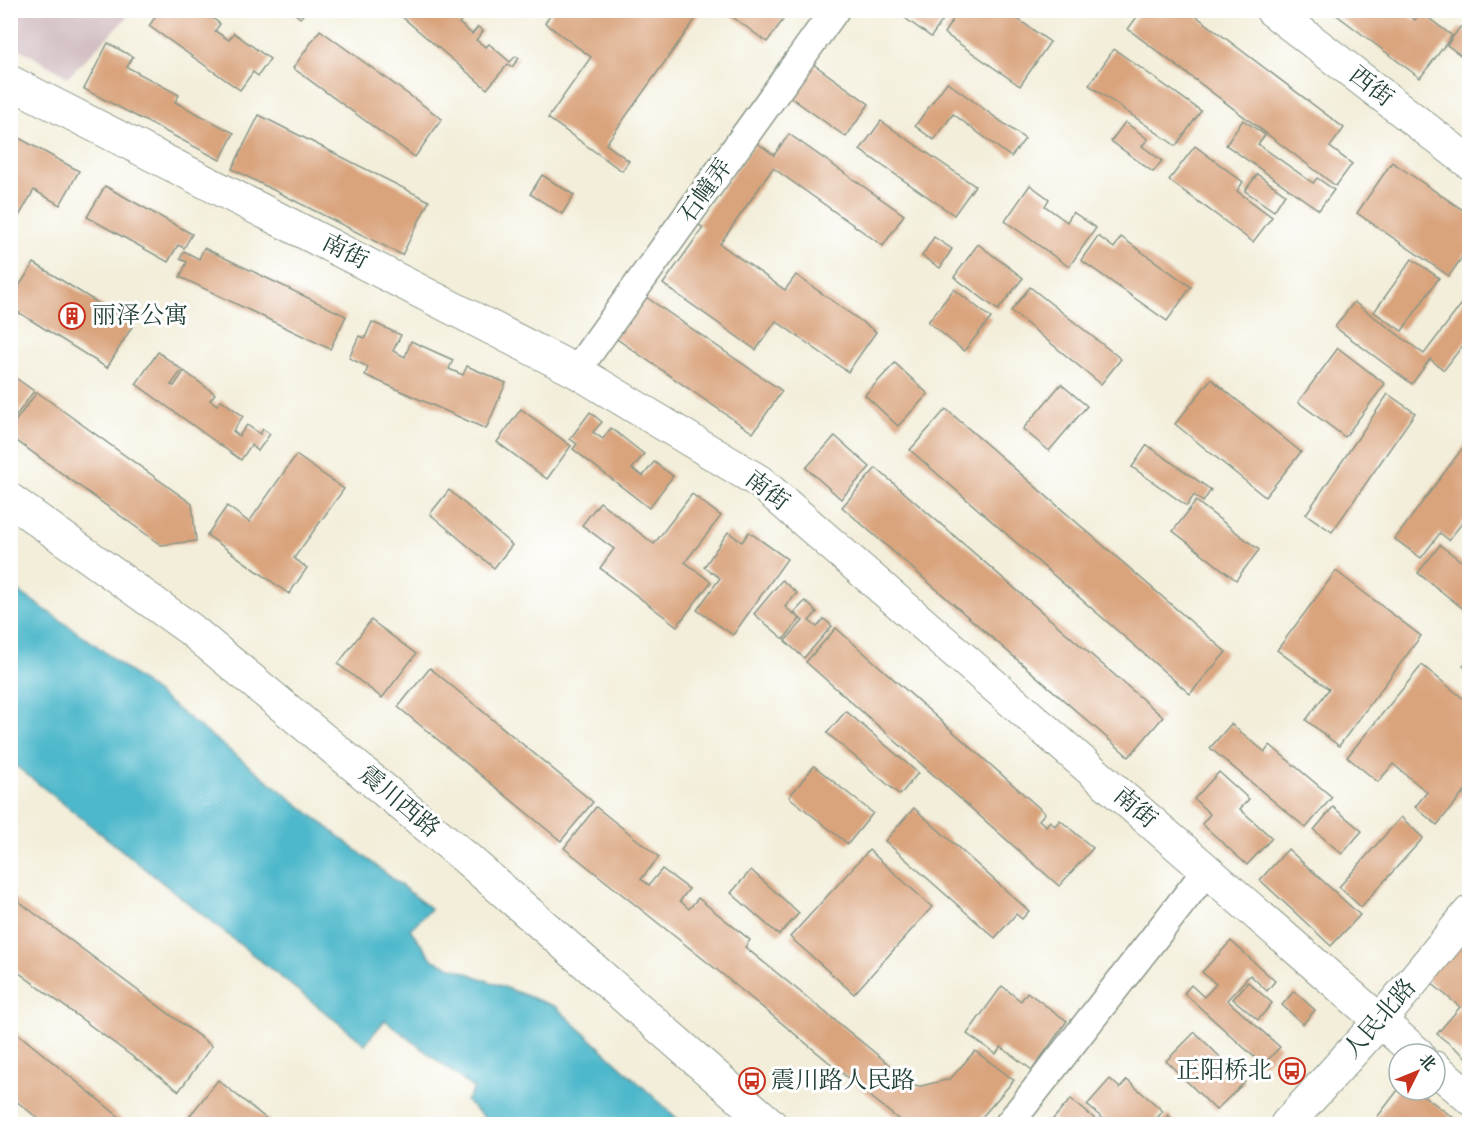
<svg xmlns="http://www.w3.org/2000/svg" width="1480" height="1135" viewBox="0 0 1480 1135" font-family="'IM FELL DW Pica','Noto Serif SC',serif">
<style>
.industrial{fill:#d2bec2}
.water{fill:#4eb8cb;stroke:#367a80;stroke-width:1.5}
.building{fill:#d9a37c}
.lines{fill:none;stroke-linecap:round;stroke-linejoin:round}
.street-casing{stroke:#899687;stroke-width:31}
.secondary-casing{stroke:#899687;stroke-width:35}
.street{stroke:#fff;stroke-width:28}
.secondary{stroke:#fff;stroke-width:33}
.labels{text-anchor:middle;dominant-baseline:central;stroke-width:6;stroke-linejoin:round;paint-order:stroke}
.street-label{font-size:24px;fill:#1f3d34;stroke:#fff}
.poi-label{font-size:24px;fill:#1f3d34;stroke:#fff;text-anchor:start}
</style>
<rect width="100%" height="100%" fill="#fff"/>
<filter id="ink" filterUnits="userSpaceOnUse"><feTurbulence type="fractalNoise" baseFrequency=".0167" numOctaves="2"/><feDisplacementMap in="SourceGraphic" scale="12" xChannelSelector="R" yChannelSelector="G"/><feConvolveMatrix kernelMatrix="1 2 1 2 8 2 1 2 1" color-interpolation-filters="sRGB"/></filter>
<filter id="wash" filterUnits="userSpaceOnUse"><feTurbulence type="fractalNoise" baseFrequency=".008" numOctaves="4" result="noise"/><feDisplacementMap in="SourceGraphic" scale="24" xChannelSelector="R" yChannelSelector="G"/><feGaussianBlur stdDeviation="1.35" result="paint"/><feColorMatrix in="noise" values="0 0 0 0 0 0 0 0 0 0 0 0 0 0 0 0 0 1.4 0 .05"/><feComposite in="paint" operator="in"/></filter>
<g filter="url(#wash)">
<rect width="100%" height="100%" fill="#f3eeda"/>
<polygon class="industrial" points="17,11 17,10 133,11 68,77 11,44 11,19"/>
<polygon class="water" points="10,585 97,646 431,909 410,929 433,960 556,1007 683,1124 492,1124 466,1101 474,1089 385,1020 365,1044 11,762"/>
<g id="blocks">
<g class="building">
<polygon points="160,10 202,10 220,24 215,31 229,40 234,33 270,59 258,76 253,72 240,90 149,26"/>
<polygon points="291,10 307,10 300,18"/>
<polygon points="394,10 449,10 453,14 456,10 458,10 464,16 459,23 472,34 478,27 483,31 476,40 486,47 489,44 510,62 516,56 519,58 512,67 508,64 487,89"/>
<polygon points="554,10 702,10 606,144 629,161 622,171 548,118 591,57 545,23"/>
<polygon points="723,10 785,10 788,13 767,42"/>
<polygon points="894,10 950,10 931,37"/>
<polygon points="959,10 978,10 988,17 993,10 1005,10 1050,42 1020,86 944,33"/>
<polygon points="1142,10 1188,10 1344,128 1330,147 1352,164 1336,186 1128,29"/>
<polygon points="1330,10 1402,10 1415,20 1421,12 1452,36 1420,78"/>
<polygon points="1460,27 1470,34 1470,62 1447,45"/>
<polygon points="320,30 442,119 415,157 293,68"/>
<polygon points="108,43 133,57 127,67 179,95 175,102 234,133 220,160 84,89"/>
<polygon points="1114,49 1201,111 1176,146 1089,85"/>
<polygon points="809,61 869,104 846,137 786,94"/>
<polygon points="947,82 1025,139 1011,157 953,114 934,140 915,126"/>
<polygon points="259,115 429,201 402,255 232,169"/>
<polygon points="1243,120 1265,135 1258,144 1313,183 1317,178 1334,190 1319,210 1226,145"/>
<polygon points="881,121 975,186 954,215 860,150"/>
<polygon points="1125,122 1148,139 1142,146 1162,161 1153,172 1111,141"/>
<polygon points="10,133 79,171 60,205 34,190 10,232"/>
<polygon points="789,134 904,215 883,246 773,168 720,244 785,290 796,275 876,332 848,372 776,321 756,350 663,284 703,228 698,224 756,142 774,155"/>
<polygon points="1195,146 1243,182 1237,191 1272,217 1253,242 1169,180"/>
<polygon points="1392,162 1470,215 1470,246 1449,276 1357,213"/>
<polygon points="1257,174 1285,194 1274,211 1245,191"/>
<polygon points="542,175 574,195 562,214 530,194"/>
<polygon points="1030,185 1049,199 1045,206 1067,222 1073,212 1096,228 1069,267 1005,221"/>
<polygon points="105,186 192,234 184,248 178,245 168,262 87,217"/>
<polygon points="1098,236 1114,248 1121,237 1191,287 1167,321 1081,260"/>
<polygon points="934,237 952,249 940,268 922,256"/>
<polygon points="978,244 1023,278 998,310 954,277"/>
<polygon points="204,248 346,316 330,349 180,277 187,262 180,259 184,251 199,259"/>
<polygon points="1412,259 1439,278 1402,331 1374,312"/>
<polygon points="34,263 133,325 107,368 10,307 10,300"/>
<polygon points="1030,287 1121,359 1101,384 1011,311"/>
<polygon points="954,289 991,318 964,351 928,322"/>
<polygon points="1470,293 1470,336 1444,370 1430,359 1412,384 1335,327 1354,302 1424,354"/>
<polygon points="643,295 782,391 753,433 614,337"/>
<polygon points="372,322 401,335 393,351 405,357 411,341 453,360 449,369 463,375 467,366 506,383 486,429 365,375 368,367 349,358 359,336 365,338"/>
<polygon points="1338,348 1385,384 1345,437 1298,402"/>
<polygon points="158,352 182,370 171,385 174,386 184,371 215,394 210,400 217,405 221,400 243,416 233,431 239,436 247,425 260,434 263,429 270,434 258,451 251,445 241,460 136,384"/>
<polygon points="895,363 928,394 898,426 865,395"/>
<polygon points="10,374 34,391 10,424"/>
<polygon points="1211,379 1301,452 1265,497 1175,424"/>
<polygon points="1061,384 1087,406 1049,451 1023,429"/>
<polygon points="37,392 192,504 196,541 161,545 10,436 10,428"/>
<polygon points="1388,394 1415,413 1332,532 1306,514"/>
<polygon points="521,409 571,446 547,479 497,442"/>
<polygon points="946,409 1226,652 1190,694 910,450"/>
<polygon points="590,412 602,422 593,432 603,439 611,428 644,454 632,469 643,476 654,462 673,476 649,508 573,449 577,444 570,439"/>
<polygon points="835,436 870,467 841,499 806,468"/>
<polygon points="1470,438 1470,513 1449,540 1440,533 1421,558 1395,539"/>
<polygon points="1147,445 1211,490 1203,502 1194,495 1187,506 1132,467"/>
<polygon points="296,455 344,489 294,558 307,568 289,594 207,535 227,506 249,522"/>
<polygon points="876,468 1163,717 1129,757 842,507"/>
<polygon points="449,490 512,545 494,568 430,514"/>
<polygon points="692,494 721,516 685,562 711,582 677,626 600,568 614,549 582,525 600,502 654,544"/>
<polygon points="1196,501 1259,550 1236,580 1173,531"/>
<polygon points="728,532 742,542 749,532 787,559 733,635 697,610 720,578 704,567"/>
<polygon points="1440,545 1470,568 1470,614 1418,573"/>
<polygon points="1336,571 1421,636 1339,746 1306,720 1329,689 1277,650"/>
<polygon points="782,580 797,593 785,607 800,619 784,639 754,614"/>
<polygon points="805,601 817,612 809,621 817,627 824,619 832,626 804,658 785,641 803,621 794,613"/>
<polygon points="371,620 416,654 382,698 338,664"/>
<polygon points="836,628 1045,813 1039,820 1046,826 1050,821 1055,826 1060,820 1093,848 1059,886 806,662"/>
<polygon points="1470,658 1470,672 1463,666"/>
<polygon points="1422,665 1470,704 1470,785 1437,825 1415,807 1427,792 1393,764 1378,782 1347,757"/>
<polygon points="430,668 593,802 561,841 398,707"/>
<polygon points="846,711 918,773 900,795 827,733"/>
<polygon points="1231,724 1265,752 1270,745 1332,797 1306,828 1210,748"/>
<polygon points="814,766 873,813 848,844 789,797"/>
<polygon points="1219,772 1249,799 1240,809 1272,838 1247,865 1202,824 1210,814 1194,799"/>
<polygon points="596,807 659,857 641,879 649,885 662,869 689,889 680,901 689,909 698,898 750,940 745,947 917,1087 950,1079 975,1051 1014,1080 976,1124 904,1124 722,974 564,848"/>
<polygon points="1333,807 1362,831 1342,854 1314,830"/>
<polygon points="914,808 1029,911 1022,919 1016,914 995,938 885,841"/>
<polygon points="1401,817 1423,838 1361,907 1339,887"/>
<polygon points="1288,849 1360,915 1331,946 1260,880"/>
<polygon points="869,850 932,907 854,994 790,937"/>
<polygon points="751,870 799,913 779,935 731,893"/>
<polygon points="14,898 212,1046 179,1091 10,966 10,902"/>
<polygon points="1470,921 1470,1060 1437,1034 1460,1007 1424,977"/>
<polygon points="1231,941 1275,981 1267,991 1250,975 1227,1000 1280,1047 1263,1065 1184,993 1191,985 1204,997 1216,984 1202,972"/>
<polygon points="1248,982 1272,1003 1258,1020 1233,999"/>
<polygon points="1002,986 1021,1001 1027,992 1067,1021 1032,1070 1001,1047 996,1054 967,1034"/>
<polygon points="1294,991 1315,1010 1303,1024 1282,1005"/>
<polygon points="10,1027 128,1124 45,1124 10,1096"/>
<polygon points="1195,1032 1245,1082 1216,1110 1166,1061"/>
<polygon points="1110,1079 1120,1088 1127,1080 1163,1111 1152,1124 1109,1124 1087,1105"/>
<polygon points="218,1080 273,1124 196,1124 188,1118"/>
<polygon points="1398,1090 1416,1090 1462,1124 1372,1124"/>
<polygon points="1071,1099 1096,1120 1092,1124 1080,1124 1078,1123 1076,1124 1060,1124 1053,1119"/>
<polygon points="1168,1115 1178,1124 1160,1124"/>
</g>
</g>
</g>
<g filter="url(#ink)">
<use href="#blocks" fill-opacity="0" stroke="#899687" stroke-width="1.5"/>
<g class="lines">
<defs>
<g id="street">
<polyline points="576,371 835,10"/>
<polyline points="1009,1124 1207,870"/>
</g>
<g id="secondary">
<polyline points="1272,10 1470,163"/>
<polyline points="10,82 576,371 760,482 1418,1054"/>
<polyline points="10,500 190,629 466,858 770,1124"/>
<polyline points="1435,1068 1470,1098"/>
<polyline points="1287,1124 1380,1021 1470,912"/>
</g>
</defs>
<use href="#street" class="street-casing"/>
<use href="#secondary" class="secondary-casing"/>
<use href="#street" class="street"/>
<use href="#secondary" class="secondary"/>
</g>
</g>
<defs>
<symbol id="building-ring" viewBox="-11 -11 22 22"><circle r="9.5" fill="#fff" stroke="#c8321e" stroke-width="1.5"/><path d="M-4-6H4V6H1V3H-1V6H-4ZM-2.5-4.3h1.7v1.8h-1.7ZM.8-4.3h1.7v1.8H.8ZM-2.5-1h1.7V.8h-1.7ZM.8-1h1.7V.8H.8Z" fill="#c8321e"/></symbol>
<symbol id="bus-ring" viewBox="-11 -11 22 22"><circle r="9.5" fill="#fff" stroke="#c8321e" stroke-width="1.5"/><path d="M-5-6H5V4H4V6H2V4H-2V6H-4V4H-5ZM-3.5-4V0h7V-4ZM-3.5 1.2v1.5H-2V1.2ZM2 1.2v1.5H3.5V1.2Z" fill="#c8321e"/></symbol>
</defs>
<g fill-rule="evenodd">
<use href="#building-ring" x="57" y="301" width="30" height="30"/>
<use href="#bus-ring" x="1277" y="1056" width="30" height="30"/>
<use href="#bus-ring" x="737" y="1066" width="30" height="30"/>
</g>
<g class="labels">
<g class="street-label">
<text transform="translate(1371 87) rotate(38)">西街</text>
<text transform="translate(706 191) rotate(-54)">石幢弄</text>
<text transform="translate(345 252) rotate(27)">南街</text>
<text transform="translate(767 491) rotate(38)">南街</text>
<text transform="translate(399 802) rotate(40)">震川西路</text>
<text transform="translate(1135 808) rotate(41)">南街</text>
<text transform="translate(1380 1019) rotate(-49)">人民北路</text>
</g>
<g class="poi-label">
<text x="92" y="316">丽泽公寓</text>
<text x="1272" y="1071" text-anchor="end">正阳桥北</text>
<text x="771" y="1081">震川路人民路</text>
</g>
</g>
<rect width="1480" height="1135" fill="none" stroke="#fff" stroke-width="36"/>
<g transform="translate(1417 1072) rotate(47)"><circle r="28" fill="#ffffff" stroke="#a5b1ae" stroke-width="1.5"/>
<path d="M0-4.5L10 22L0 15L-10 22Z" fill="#c8321e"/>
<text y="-9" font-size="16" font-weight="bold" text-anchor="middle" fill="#1f3d34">北</text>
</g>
</svg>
